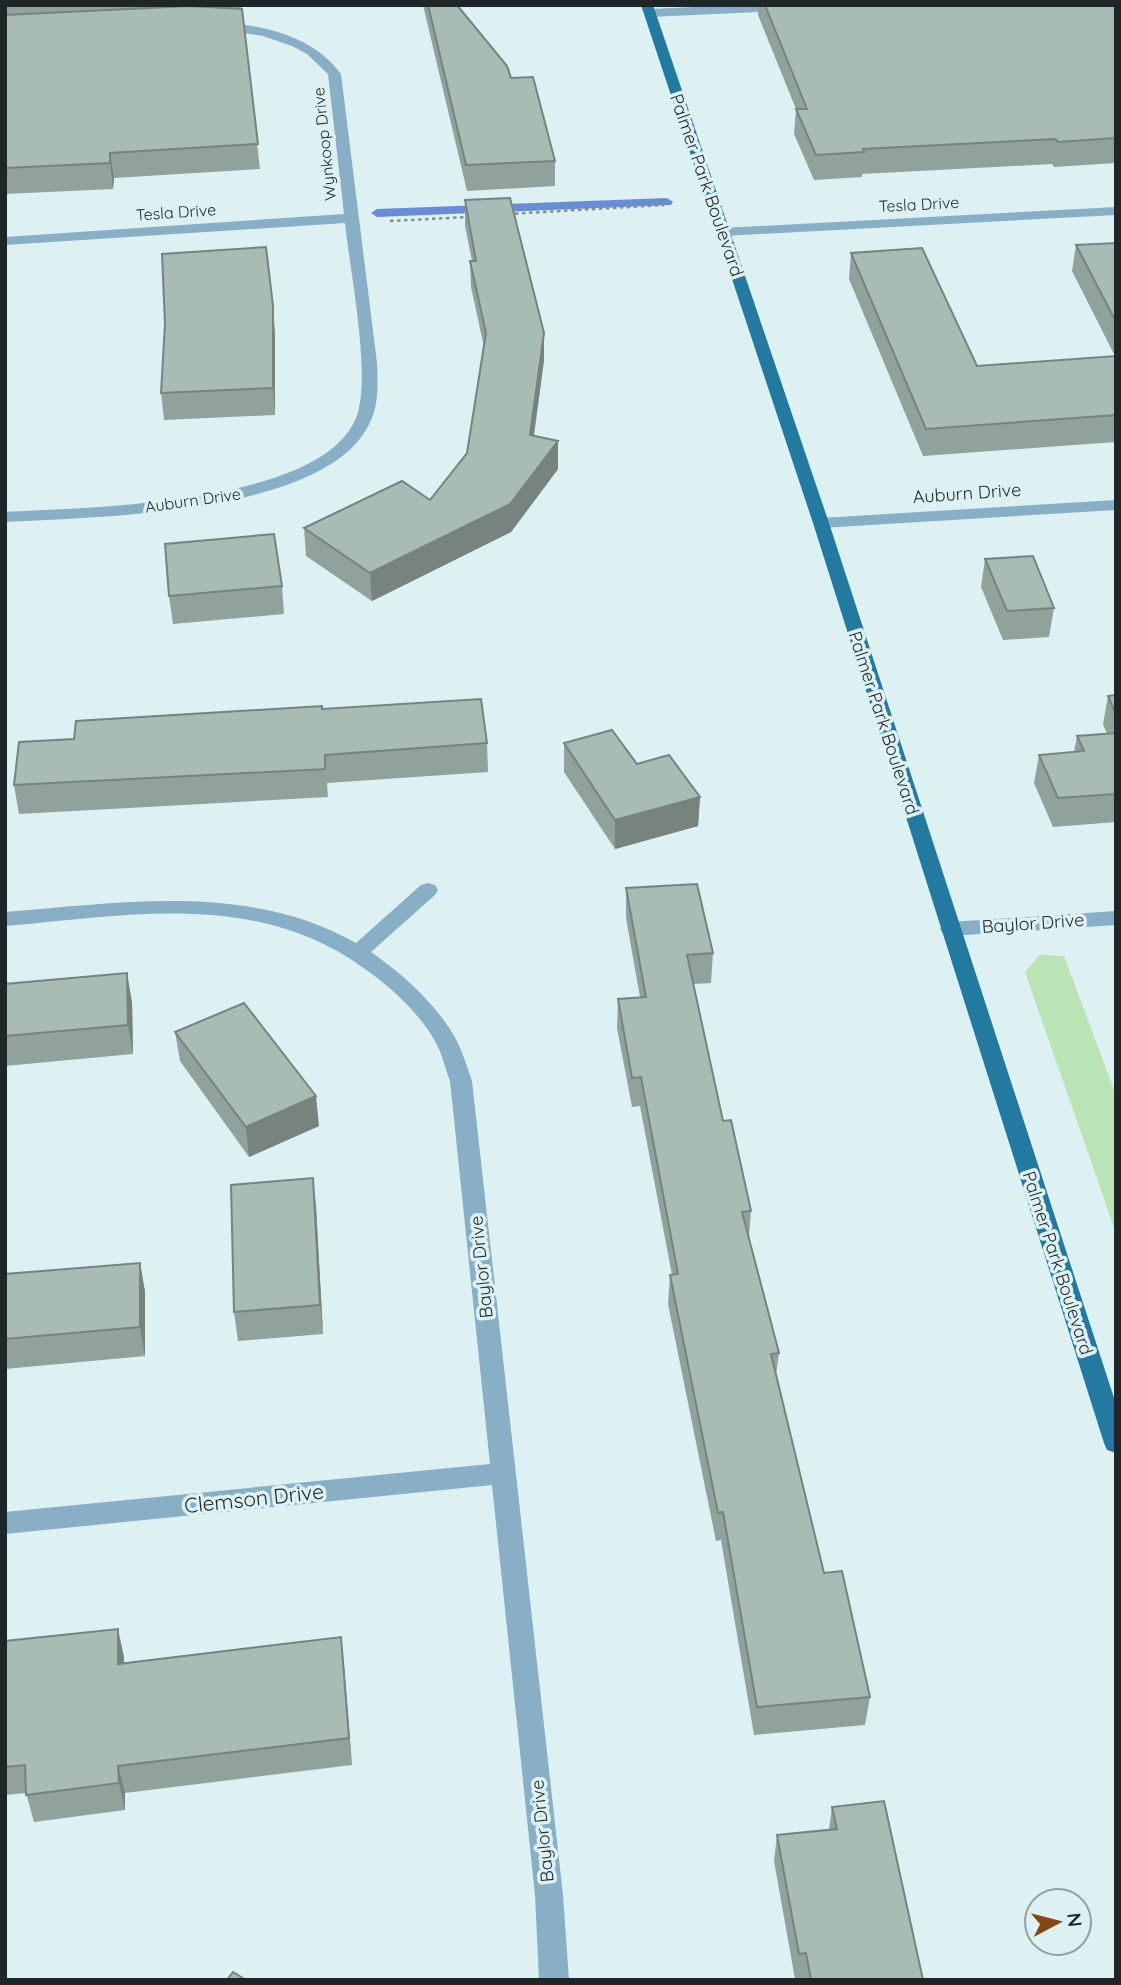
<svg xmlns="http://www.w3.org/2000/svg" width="1121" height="1985" viewBox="0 0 1121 1985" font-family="Quicksand,sans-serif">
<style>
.green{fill:#bae3b6}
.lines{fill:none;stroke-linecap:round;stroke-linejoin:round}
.stream{fill:#688dd7;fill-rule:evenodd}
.path{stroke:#829092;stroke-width:2.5;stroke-dasharray:3.5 3.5;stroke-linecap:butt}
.minor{fill:#88afc5;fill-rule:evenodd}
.major{fill:#227aa1;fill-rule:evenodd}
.wall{fill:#91a19c}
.shaded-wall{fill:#76837f}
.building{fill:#a9bbb5;stroke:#76837f;stroke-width:2}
.labels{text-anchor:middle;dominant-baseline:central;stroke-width:7;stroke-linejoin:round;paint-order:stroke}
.far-street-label{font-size:16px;fill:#1f2627;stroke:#ddf1f3}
.street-label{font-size:18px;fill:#1f2627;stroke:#ddf1f3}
.near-street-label{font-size:21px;fill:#1f2627;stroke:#ddf1f3}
</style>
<rect width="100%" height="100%" fill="#ddf1f3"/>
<polygon class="green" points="1040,955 1064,956 1116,1095 1116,1233 1025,972"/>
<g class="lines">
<polygon class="stream" points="667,198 673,202 671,205 377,217 371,213 377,209"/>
<g class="path">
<polyline points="508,214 664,205"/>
<polyline points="390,221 468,217"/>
</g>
<g class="minor">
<polygon points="737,5 830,5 824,9 650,17 644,13 650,9"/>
<path d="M216,21C263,26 311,34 341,74L377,363C378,386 379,410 366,430C315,515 95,517 5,522V512C84,507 331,506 358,412C370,369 350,271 345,223L5,245V237L344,214L328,74L307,54L292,46L263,36L212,28V22Z"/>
<polygon points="1116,207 1116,215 723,236 716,232 723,228"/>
<polygon points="1116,500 1116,510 821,528 813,523 821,518"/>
<path d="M428,883L435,885L438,890L435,895L371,952C404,975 436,1004 456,1039C463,1053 467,1067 472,1081L563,1895L569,1980H539L535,1895L492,1485L5,1534V1512L490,1464L450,1081C445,1068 442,1053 435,1041C419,1013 392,988 365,969C256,890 131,915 5,926V912C123,903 248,882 356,943L421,885Z"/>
<polygon points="1116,911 1116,925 950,936 943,934 940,929 943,924 950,922"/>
</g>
<polygon class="major" points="641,5 653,5 829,523 1116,1404 1116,1453 1107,1450 1104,1443 813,523"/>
</g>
<g class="wall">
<polygon points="5,5 241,5 260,169 114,178 113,189 5,194"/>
<polygon points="423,5 457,5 511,78 555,161 555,186 467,191"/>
<polygon points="758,5 1116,5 1116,163 1054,167 1052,164 862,174 862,177 814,180 794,134 796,109 758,15"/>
<polygon points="465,200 544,360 534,436 558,441 558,469 511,532 372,601 306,556 304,528 430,500 467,453 484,347 471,287 470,261 472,261 465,226"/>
<polygon points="1116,243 1116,442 923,456 849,279 851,253 977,366 1115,356 1072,271 1076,245"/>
<polygon points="275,333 275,415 164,420 161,393"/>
<polygon points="985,559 1054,608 1049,637 1003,640 981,587"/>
<polygon points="282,586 284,614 173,624 169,596"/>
<polygon points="1116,695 1116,822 1053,827 1034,783 1039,755 1074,752 1077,736 1107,734 1103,724 1108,696"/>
<polygon points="323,709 487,743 488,772 327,783 328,797 19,814 14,785 74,739"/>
<polygon points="564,743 637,764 700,797 698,826 615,849 564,772"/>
<polygon points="626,888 713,953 711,983 693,984 723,1121 751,1211 749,1237 779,1353 776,1375 824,1573 870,1697 865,1725 754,1735 721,1540 716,1541 668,1304 670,1275 672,1275 640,1106 632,1107 617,1028 618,999 640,997 626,918"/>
<polygon points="5,984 132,1002 133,1054 5,1066"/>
<polygon points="175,1032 319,1126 249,1157 180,1061"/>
<polygon points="316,1207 323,1334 238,1341 234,1312"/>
<polygon points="140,1263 145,1292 145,1356 5,1369 5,1274"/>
<polygon points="341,1637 352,1765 125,1793 125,1810 34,1822 26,1793 5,1795 5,1641 124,1657 124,1663"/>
<polygon points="832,1807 923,1980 795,1979 774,1861 777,1835 829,1830"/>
</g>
<g class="shaded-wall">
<polygon points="110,153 114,178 113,189 110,163"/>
<polygon points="273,306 275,333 275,415 273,388"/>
<polygon points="544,333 544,360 530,462 530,435"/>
<polygon points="558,441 558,469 511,532 372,601 370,573"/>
<polygon points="700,797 698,826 615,849 615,820"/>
<polygon points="127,973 132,1002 133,1054 128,1025"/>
<polygon points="316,1096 319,1126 249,1157 246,1127"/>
<polygon points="313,1178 316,1207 323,1334 320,1305"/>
<polygon points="140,1263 145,1292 145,1356 140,1327"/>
<polygon points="118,1629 124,1657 124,1692 118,1664"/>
<polygon points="341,1637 344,1665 352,1765 349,1738"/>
<polygon points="118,1766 125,1793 125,1810 119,1783"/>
</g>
<g class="building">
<polygon points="428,5 457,5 507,66 511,78 533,77 555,161 466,165"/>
<polygon points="765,5 1116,5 1116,138 1058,142 1056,139 863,149 864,152 816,155 796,109 807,109"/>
<polygon points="190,6 242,9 258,144 110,153 110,163 5,168 5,15"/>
<polygon points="510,198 544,333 530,435 558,441 510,504 370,573 304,528 402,481 430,500 467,453 486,333 470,261 476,261 465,200"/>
<polygon points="1116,243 1116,322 1076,245"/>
<polygon points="266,247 273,306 273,388 161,393 165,324 162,254"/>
<polygon points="922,248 977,366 1116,356 1116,415 926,429 851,253"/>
<polygon points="274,534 282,586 169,596 165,544"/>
<polygon points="1033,556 1054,608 1007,611 985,559"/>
<polygon points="1116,695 1116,714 1108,696"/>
<polygon points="481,699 487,743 325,755 325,769 14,785 19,742 74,739 76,721 322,706 322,709"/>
<polygon points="612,730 637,764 669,755 700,797 615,820 564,743"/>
<polygon points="1116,733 1116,794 1058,798 1039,755 1084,751 1077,736"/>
<polygon points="697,884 713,953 687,955 723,1121 731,1120 751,1211 742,1212 779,1353 771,1354 824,1573 842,1571 870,1697 757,1707 723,1512 718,1513 670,1275 678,1274 641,1077 632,1078 618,999 646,997 626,888"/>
<polygon points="127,973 128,1025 5,1036 5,984"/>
<polygon points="244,1003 316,1096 246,1127 175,1032"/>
<polygon points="313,1178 320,1305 234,1312 231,1185"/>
<polygon points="140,1263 140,1327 5,1339 5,1274"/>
<polygon points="118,1629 118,1664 341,1637 349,1738 118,1766 119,1783 26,1795 25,1765 5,1767 5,1641"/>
<polygon points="884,1801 923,1980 811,1980 806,1953 799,1954 777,1835 837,1829 832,1807"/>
<polygon points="233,1972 246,1980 227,1980"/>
</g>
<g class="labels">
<g class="far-street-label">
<text transform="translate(324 144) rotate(-96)">Wynkoop Drive</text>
<text transform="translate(919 204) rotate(-3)">Tesla Drive</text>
<text transform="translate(176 212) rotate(-4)">Tesla Drive</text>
<text transform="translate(193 500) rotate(-8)">Auburn Drive</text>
</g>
<g class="street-label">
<text transform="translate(707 185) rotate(71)">Palmer Park Boulevard</text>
<text transform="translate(967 493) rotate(-4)">Auburn Drive</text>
<text transform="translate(884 723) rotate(72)">Palmer Park Boulevard</text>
<text transform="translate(1033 923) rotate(-4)">Baylor Drive</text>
<text transform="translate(1058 1263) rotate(72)">Palmer Park Boulevard</text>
<text transform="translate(481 1267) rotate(-96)">Baylor Drive</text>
<text transform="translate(542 1831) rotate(-96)">Baylor Drive</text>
</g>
<g class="near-street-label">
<text transform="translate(254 1498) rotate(-6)">Clemson Drive</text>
</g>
</g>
<rect width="1121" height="1985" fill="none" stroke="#1f2627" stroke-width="14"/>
<g transform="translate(1058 1922) rotate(83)"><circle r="33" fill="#ddf1f3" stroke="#91a0a1" stroke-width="2"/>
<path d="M0-5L12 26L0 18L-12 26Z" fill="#884514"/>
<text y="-10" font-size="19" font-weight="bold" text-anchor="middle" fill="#1f2627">N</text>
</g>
</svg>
